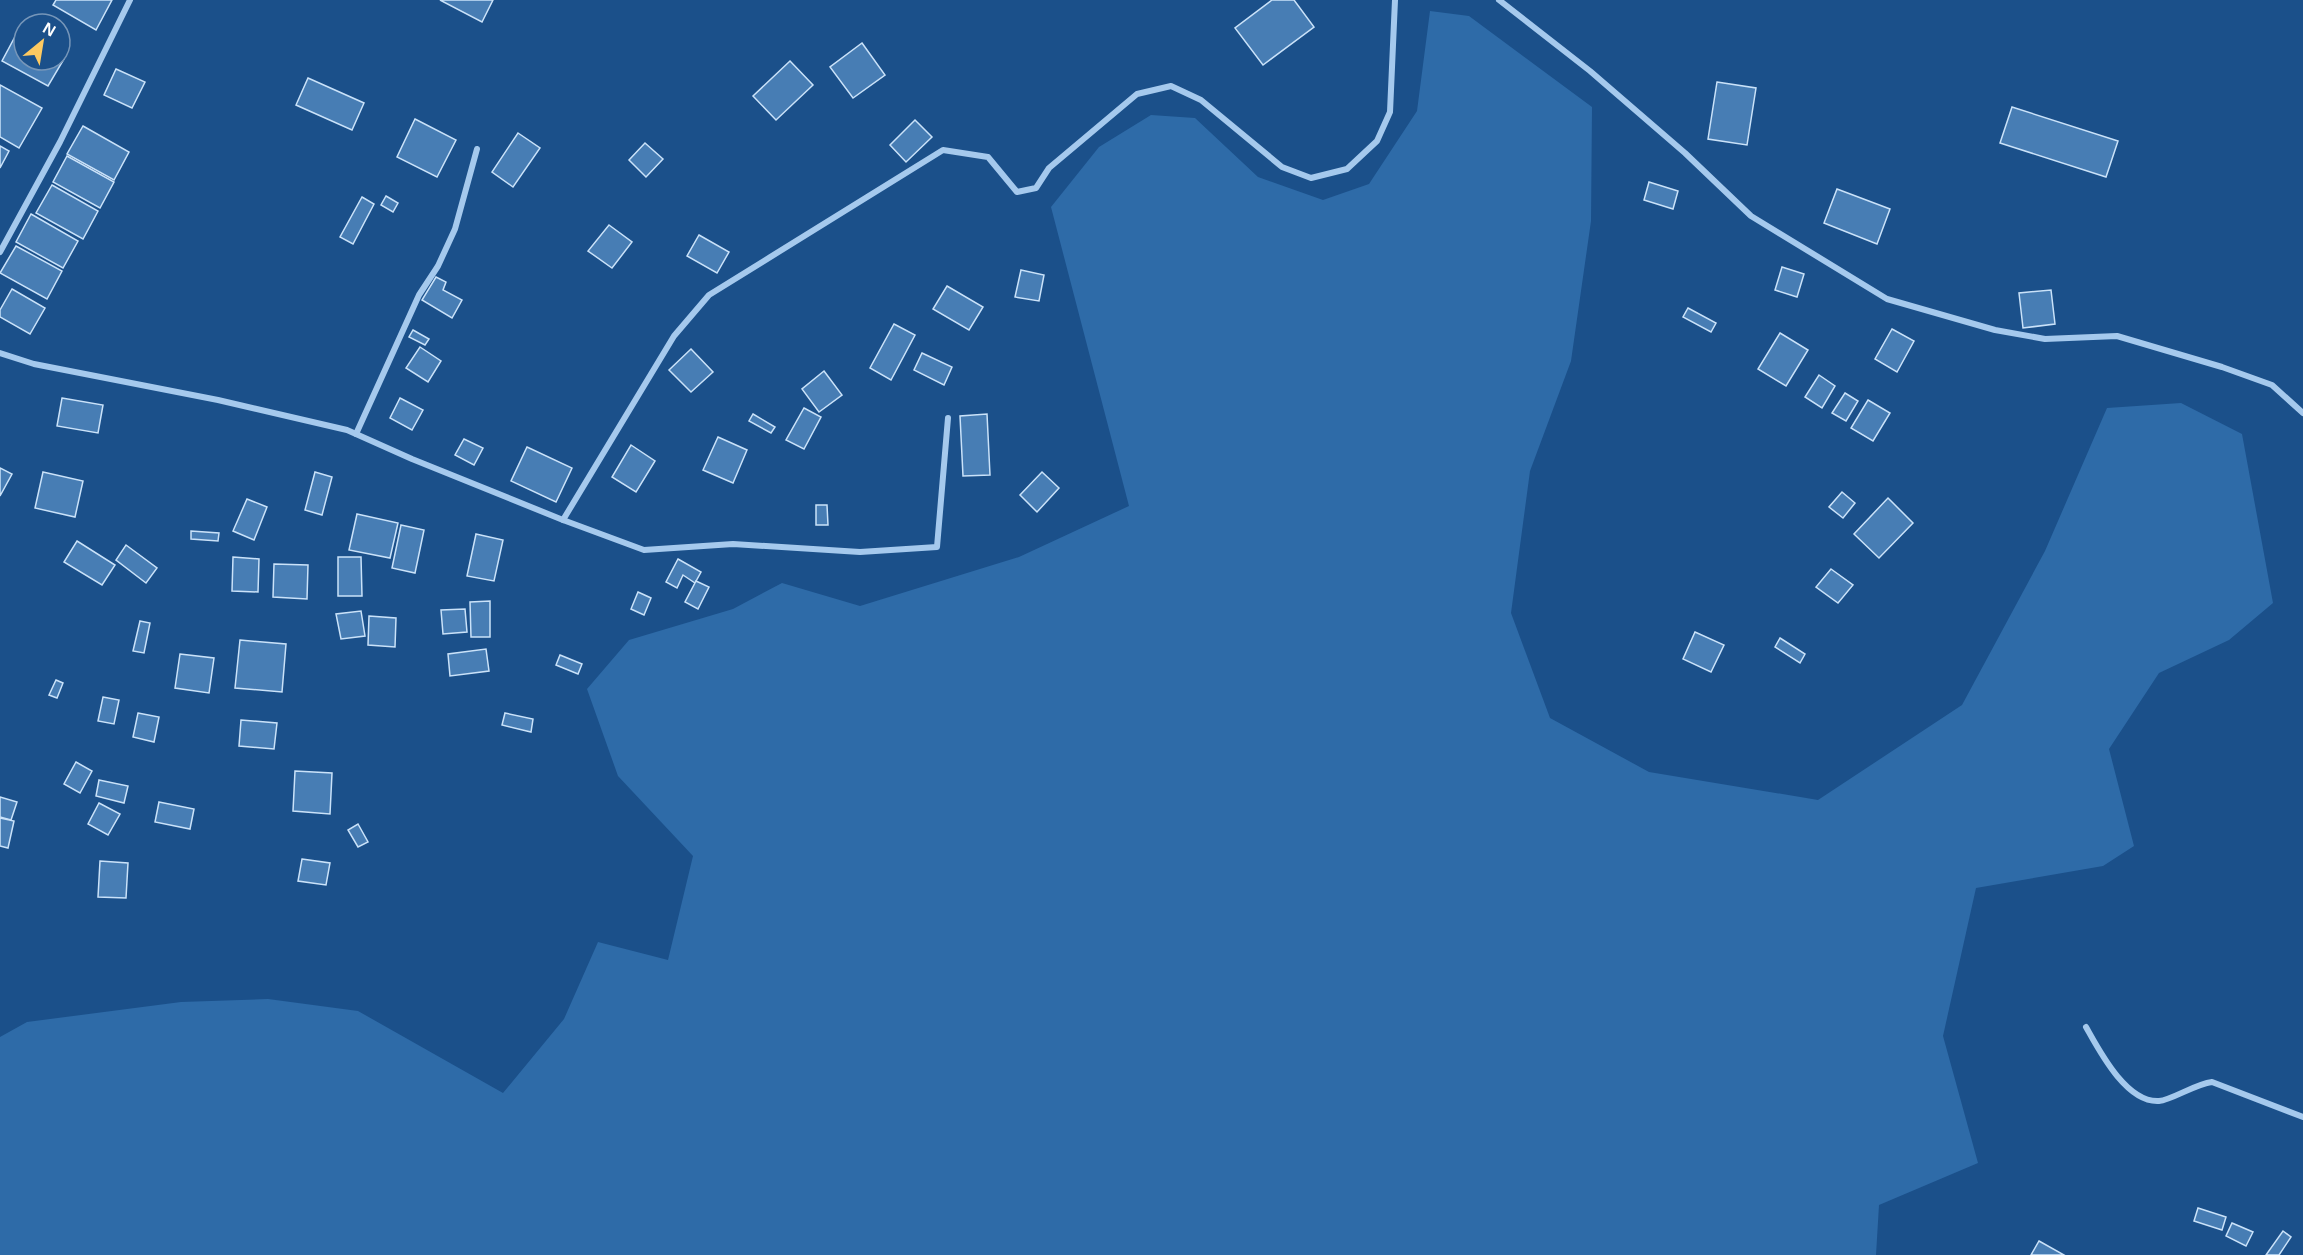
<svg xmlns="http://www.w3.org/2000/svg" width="2303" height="1255" viewBox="0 0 2303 1255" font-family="Arial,sans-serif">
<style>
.green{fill:#2e6ba8}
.building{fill:#477db4;stroke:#cae2f9;stroke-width:1.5}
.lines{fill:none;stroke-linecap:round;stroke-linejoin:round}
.street{stroke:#a5c9ed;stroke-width:6}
</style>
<rect width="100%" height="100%" fill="#1b508a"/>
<polygon class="green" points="1430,11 1469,16 1592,107 1591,221 1571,361 1530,471 1511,613 1550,718 1649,772 1818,800 1962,705 2045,551 2107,408 2181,403 2242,434 2273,603 2229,640 2159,673 2109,749 2134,846 2103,866 1976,888 1943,1036 1978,1163 1879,1205 1876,1255 0,1255 0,1037 27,1022 181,1002 268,999 358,1011 503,1093 564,1019 598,942 668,960 693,856 618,776 587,689 629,640 733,609 782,583 860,606 1019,557 1129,506 1051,207 1099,147 1151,115 1195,118 1258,177 1323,200 1369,184 1417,111"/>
<g class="building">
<polygon points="56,0 112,0 96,30 53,5"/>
<polygon points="440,0 493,0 482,22"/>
<polygon points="1272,0 1294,0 1314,27 1263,65 1235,28"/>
<polygon points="17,33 24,37 24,60 60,60 60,56 64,59 48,86 2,61"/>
<polygon points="862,43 885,75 853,98 830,67"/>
<polygon points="790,61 813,85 776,120 753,96"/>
<polygon points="116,69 145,82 132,108 104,95"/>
<polygon points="308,78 364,103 352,130 296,105"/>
<polygon points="1717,82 1756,88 1747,145 1708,139"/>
<polygon points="0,85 42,108 19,148 0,137"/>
<polygon points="2012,107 2118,141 2106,177 2000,143"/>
<polygon points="415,119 456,140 437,177 397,157"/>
<polygon points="915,120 932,137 906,162 890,145"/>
<polygon points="83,126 129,152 114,180 67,154"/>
<polygon points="518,133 540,148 513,187 492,172"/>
<polygon points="645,143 663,159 646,177 629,160"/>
<polygon points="0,146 9,151 0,168"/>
<polygon points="67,156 114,182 100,208 53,182"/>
<polygon points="1649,182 1678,191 1673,209 1644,200"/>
<polygon points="52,185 98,211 83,239 36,213"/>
<polygon points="1837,189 1890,209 1877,244 1824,223"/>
<polygon points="386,196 398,203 393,212 381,205"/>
<polygon points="362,197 374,204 353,244 340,237"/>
<polygon points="31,214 78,241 63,268 16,242"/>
<polygon points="609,225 632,242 612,268 588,251"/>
<polygon points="699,235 729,252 717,273 687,256"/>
<polygon points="16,246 62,271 47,299 0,273"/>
<polygon points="1782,267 1804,274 1797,297 1775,290"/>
<polygon points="1021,270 1044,275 1039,301 1015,297"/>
<polygon points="436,277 446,282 443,290 462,300 452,318 422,300"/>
<polygon points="947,286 983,307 969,330 933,309"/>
<polygon points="12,289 45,308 30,334 0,317 0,310"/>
<polygon points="2051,290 2055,324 2023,328 2019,293"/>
<polygon points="1688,308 1716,323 1711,332 1683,317"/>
<polygon points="894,324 915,335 891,380 870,368"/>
<polygon points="1892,329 1914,341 1897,372 1875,359"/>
<polygon points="413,330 429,339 425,345 409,337"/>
<polygon points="1780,333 1808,350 1786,386 1758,369"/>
<polygon points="420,347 441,361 428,382 406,368"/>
<polygon points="691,349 713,372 691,392 669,370"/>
<polygon points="922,353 952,367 944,385 914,370"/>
<polygon points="824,371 842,395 819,412 802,389"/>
<polygon points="1819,375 1835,386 1822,408 1805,397"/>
<polygon points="1845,393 1858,401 1846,421 1832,413"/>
<polygon points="62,398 103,405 98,433 57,426"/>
<polygon points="400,398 423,410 412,430 390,418"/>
<polygon points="1868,400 1890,413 1873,441 1851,428"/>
<polygon points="804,408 821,417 804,449 786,440"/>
<polygon points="753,414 775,427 771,433 749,421"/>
<polygon points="987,414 990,475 963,476 960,416"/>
<polygon points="718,437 747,450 733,483 703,470"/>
<polygon points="464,439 483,448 474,465 455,455"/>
<polygon points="631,445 655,461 636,492 612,477"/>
<polygon points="527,447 572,468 556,502 511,481"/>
<polygon points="0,468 12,474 0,496"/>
<polygon points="43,472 83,481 75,517 35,508"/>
<polygon points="315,472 332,477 322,515 305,510"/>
<polygon points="1042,472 1059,488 1037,512 1020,495"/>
<polygon points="1842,492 1855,503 1843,518 1829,507"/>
<polygon points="1888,498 1913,523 1879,558 1854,534"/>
<polygon points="247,499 267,507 254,540 233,531"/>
<polygon points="816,505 827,505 828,525 816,525"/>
<polygon points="357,514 398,523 390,558 349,550"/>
<polygon points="401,525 424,530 415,573 392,568"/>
<polygon points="191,531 219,533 218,541 191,539"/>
<polygon points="476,534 503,540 494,581 467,576"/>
<polygon points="77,541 115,565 102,585 64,562"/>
<polygon points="126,545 157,568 146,583 116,560"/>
<polygon points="233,557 259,559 258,592 232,591"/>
<polygon points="338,557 361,557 362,596 338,596"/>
<polygon points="678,559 701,572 695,583 683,575 677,588 666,582"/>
<polygon points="274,564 308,565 307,599 273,597"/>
<polygon points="1831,569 1853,585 1838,603 1816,587"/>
<polygon points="696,581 709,587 698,609 685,602"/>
<polygon points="638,592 651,598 644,615 631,609"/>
<polygon points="490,601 490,637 471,637 470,602"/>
<polygon points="465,609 467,632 443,634 441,610"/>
<polygon points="361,611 365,636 341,639 336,614"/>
<polygon points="369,616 396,618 395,647 368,645"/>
<polygon points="140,621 150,623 144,653 133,651"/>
<polygon points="1695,632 1724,645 1711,672 1683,659"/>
<polygon points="1780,638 1805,654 1800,663 1775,647"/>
<polygon points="240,640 286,644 282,692 235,688"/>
<polygon points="486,649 489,671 450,676 448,654"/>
<polygon points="180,654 214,658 209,693 175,688"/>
<polygon points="560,655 582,664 578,674 556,665"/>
<polygon points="56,680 63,683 57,698 49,695"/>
<polygon points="103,697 119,700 114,724 98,721"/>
<polygon points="138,713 159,717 154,742 133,737"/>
<polygon points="505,713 533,719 531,732 502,725"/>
<polygon points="241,720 277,723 274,749 239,746"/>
<polygon points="76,762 92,771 80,793 64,784"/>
<polygon points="295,771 332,773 330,814 293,811"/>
<polygon points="99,780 128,786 124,803 96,796"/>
<polygon points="0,797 17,802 11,820 0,817"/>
<polygon points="159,802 194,809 190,829 155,822"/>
<polygon points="99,803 120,814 108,835 88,824"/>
<polygon points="0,818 14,821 8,848 0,846"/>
<polygon points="358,824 368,842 358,847 348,830"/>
<polygon points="302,859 330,863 326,885 298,881"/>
<polygon points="100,861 128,863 126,898 98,897"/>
<polygon points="2198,1208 2226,1217 2222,1230 2194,1221"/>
<polygon points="2232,1223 2253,1232 2246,1246 2226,1236"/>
<polygon points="2283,1231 2291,1237 2279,1255 2266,1255"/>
<polygon points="2039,1241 2064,1255 2031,1255"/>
</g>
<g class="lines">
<g class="street">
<polyline points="1499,0 1590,71 1685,153 1751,216 1887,299 1995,330 2045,339 2117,336 2222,367 2272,385 2303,413"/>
<polyline points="0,252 60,142 130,0"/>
<polyline points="0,353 34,364 218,400 347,430 412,459 563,520 644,550 733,544 860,552 937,547 948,418"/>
<polyline points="356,434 419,295 438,266 455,229 477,149"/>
<polyline points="563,520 674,336 709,295 943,150 988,157 1017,192 1036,188 1049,168 1137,94 1171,86 1201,100 1282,167 1311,178 1347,169 1377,141 1390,112 1395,0"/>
<path d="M2086,1027C2099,1050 2126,1103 2159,1101C2172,1100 2195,1084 2212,1082L2303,1117"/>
</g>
</g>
<g transform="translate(42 42) rotate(30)"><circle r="28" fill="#1b508a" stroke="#7696b9" stroke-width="1.5"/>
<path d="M0-4.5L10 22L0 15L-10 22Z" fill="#feca61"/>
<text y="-9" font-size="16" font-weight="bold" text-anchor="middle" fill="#ffffff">N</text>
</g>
</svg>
